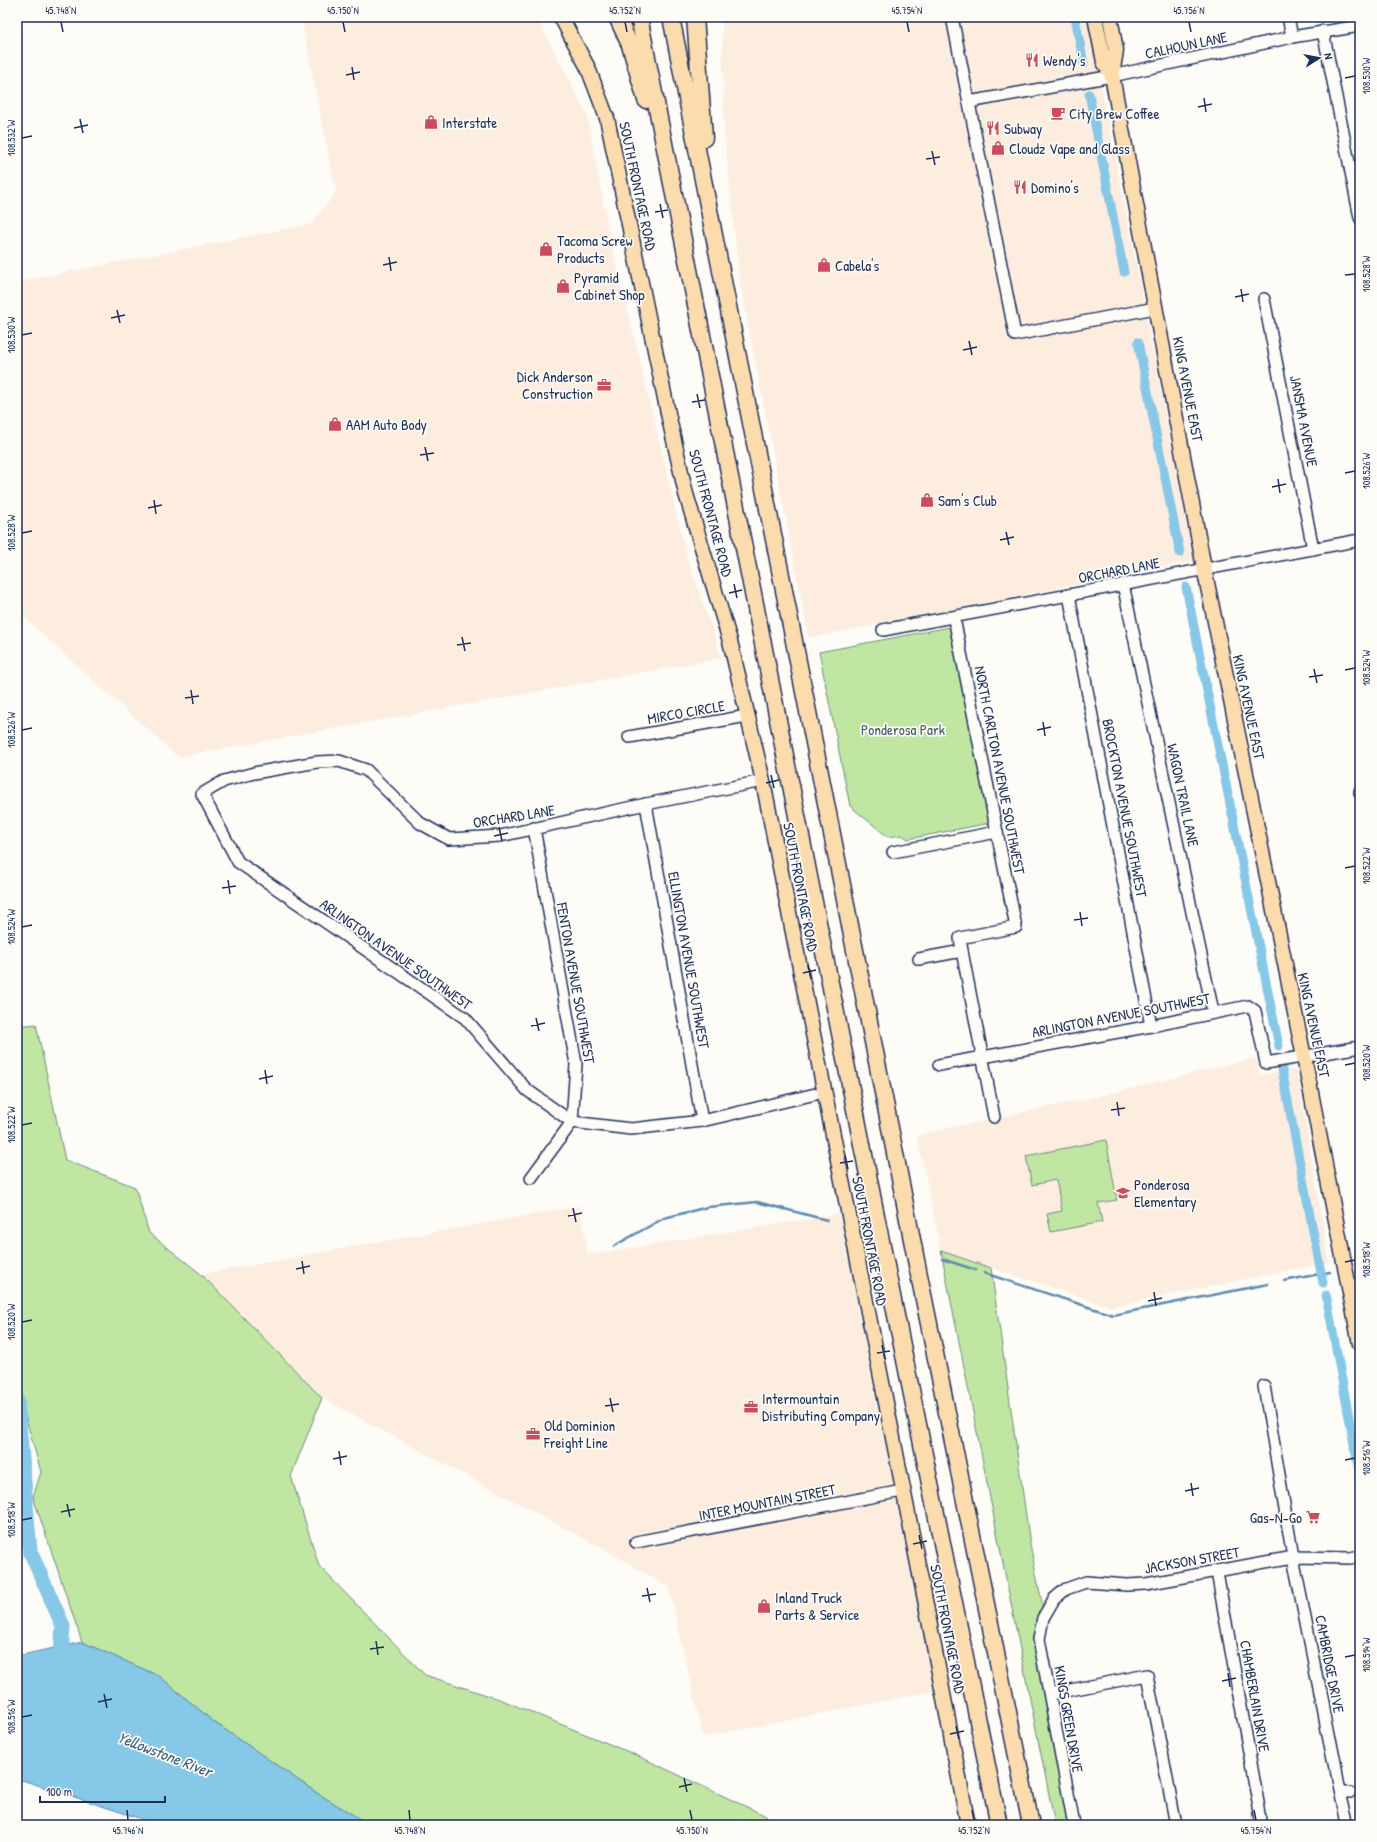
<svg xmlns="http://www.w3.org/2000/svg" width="1377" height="1842" viewBox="0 0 1377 1842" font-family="'Patrick Hand',sans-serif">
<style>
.built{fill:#fceddf}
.green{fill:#bfe7a2;stroke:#6d8b80}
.water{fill:#85c8e7;stroke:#5b8bb0}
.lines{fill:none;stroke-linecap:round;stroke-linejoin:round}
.stream{stroke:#5b8bb0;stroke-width:2.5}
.canal{stroke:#85c8e7;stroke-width:9}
.river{stroke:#85c8e7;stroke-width:15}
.minor-casing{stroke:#1b2f5e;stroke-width:14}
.major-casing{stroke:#1b2f5e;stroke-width:17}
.highway-casing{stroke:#1b2f5e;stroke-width:19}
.minor{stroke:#fdfcf7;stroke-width:11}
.major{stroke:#fcdcac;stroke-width:14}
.highway{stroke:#fcdcac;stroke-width:16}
.ticks{fill:none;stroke:#1b2f5e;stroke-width:1.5}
.labels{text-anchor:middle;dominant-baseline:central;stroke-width:3.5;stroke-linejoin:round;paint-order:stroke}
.street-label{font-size:15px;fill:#1b2f5e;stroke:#fdfcf7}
.poi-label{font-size:15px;fill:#1b2f5e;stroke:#fdfcf7;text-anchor:start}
.park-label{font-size:15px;fill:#445d6f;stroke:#fdfcf7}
.water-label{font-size:16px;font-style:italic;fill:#3b5d87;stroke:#fdfcf7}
.neatline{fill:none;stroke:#1b2f5e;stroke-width:1.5}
.ticks-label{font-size:10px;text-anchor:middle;fill:#1b2f5e}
</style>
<rect width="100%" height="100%" fill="#fdfcf7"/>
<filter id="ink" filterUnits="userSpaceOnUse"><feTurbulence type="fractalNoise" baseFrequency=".025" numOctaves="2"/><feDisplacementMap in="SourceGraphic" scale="8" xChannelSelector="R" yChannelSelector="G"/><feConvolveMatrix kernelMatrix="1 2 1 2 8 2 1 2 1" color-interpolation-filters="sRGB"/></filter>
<g filter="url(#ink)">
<g class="built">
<polygon points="301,17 536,17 587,114 609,233 687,557 722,658 178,757 17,611 17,282 312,224 336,192"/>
<polygon points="722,17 1088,17 1194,561 809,638 740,283 724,130"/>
<polygon points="1256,1058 1260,1075 1297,1070 1329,1262 1111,1307 941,1251 917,1135 1096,1097"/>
<polygon points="580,1206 588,1255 839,1214 934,1691 703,1737 669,1587 615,1555 322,1398 201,1274"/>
</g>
<g class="green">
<polygon points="950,627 990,823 908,839 902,835 888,837 850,806 819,652"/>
<polygon points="36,1024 65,1160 135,1187 149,1233 201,1274 322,1398 291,1476 319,1566 425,1675 499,1699 636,1755 766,1816 772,1825 370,1825 317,1793 214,1722 159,1676 82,1642 33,1497 41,1472 17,1387 17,1026"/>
<polygon points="1106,1140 1117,1200 1098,1203 1102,1222 1051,1232 1047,1214 1062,1211 1056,1180 1032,1185 1026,1156"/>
<polygon points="941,1251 991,1268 1030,1544 1042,1603 1043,1618 1039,1639 1070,1825 1055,1825"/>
</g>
<polygon class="water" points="82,1642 159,1676 214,1722 317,1793 370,1825 160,1825 22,1780 17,1784 17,1656"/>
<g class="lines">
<g class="stream">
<polyline points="614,1246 664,1218 708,1207 757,1202 827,1220"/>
<polyline points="942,1259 976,1270"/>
<polyline points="984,1273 1113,1315 1268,1284"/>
<polyline points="1284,1281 1330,1272"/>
</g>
<g class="canal">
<polyline points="1075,17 1084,64"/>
<polyline points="1089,94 1124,272"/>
<polyline points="1138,342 1180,553"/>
<polyline points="1186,587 1279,1046"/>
<polyline points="1282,1070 1323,1283"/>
<polyline points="1326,1295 1360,1476"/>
</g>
<polyline class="river" points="17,1400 30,1551 63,1626 60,1668"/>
<defs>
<g id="minor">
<polyline points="952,17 1015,335 1155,308"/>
<polyline points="1288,17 1292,37"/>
<polyline points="1323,31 1360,218"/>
<polyline points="969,102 1112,76 1292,37 1360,26"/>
<polyline points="1264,299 1313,549"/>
<polyline points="1123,584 1213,1012"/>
<polyline points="1069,595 1151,1026"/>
<polyline points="883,630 1360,540"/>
<polyline points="629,737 747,716"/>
<polyline points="763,781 646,804 500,836 449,839 420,823 366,770 339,761 317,762 254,773 224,781 202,794 238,862 465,1018 527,1090 572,1122 631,1129 702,1121 824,1092"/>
<polyline points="1360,791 1360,793"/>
<polyline points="646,804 702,1121"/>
<polyline points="893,852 997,832"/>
<polyline points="962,951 994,1117"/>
<polyline points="919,959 962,951 960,938 1016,927 954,618"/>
<polyline points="939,1065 1151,1026 1248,1006 1255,1011 1266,1063 1360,1047"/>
<polyline points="531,1178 572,1122 576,1064 534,828"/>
<polyline points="1264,1386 1293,1557 1346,1825"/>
<polyline points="636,1542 902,1491"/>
<polyline points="1217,1572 1262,1825"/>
<polyline points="1050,1694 1147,1675 1176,1825"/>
<polyline points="1340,1791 1350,1791"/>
<polyline points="1074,1825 1039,1639 1043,1618 1054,1599 1066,1589 1086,1582 1127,1585 1146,1584 1293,1557 1350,1558 1360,1556"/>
</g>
<g id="major">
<polyline points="561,17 588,68 607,118 669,418 686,494 730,641 763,781 928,1615 968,1825"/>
<polyline points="1095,17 1104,62 1112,76"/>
<polyline points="1110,17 1116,50 1112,76 1204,568 1306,1067 1360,1344"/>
</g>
<g id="highway">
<polyline points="617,17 630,45 646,100"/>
<polyline points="639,17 888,1276 999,1825"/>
<polyline points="671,17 918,1270 1031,1825"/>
<polyline points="695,17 704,138"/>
</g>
</defs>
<use href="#minor" class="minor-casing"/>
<use href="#major" class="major-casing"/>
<use href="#highway" class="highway-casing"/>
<use href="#minor" class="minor"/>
<use href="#major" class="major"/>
<use href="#highway" class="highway"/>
</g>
</g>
<path class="ticks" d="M61,22L63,32M343,22L345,32M625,22L627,32M907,22L909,32M1189,22L1191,32M352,67L354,80M346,75L360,72M1345,78L1355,76M1204,98L1206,112M1198,107L1212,104M80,119L83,133M74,128L88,125M22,138L32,136M932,151L935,165M926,159L940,157M660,204L663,218M655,212L668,210M389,257L391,271M383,265L397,262M1345,275L1355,274M1241,289L1243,302M1235,297L1249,294M117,310L120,323M111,318L125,315M22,335L32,333M969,341L972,355M963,350L977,347M697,394L700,408M692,402L705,400M425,447L428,461M420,455L434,453M1345,473L1355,471M1278,479L1280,493M1272,487L1286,484M154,500L156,514M148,508L162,505M1006,532L1009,545M22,533L32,531M1000,540L1014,537M734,584L737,598M729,593L742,590M462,637L465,651M457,645L471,643M1314,669L1317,683M1345,670L1355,668M1309,677L1323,675M191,690L193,704M185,698L199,696M1043,722L1045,736M22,730L32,728M1037,730L1051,727M771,775L774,788M766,783L779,780M499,827L502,841M494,836L508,833M1345,868L1355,866M228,880L230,894M222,888L236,886M1080,912L1082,926M1074,920L1088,918M22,927L32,925M808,965L811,979M803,973L816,970M536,1018L539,1031M531,1026L545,1023M1345,1065L1355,1063M265,1070L267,1084M259,1079L273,1076M1117,1102L1119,1116M1111,1110L1125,1108M22,1125L32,1123M845,1155L848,1169M840,1163L853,1161M573,1208L576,1222M568,1216L582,1213M302,1261L304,1274M1345,1262L1355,1260M296,1269L310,1266M1154,1292L1156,1306M1148,1301L1162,1298M22,1322L32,1320M882,1345L885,1359M877,1353L890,1351M610,1398L613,1412M605,1406L619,1404M339,1451L341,1465M333,1459L347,1456M1345,1460L1355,1458M1191,1483L1193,1496M1185,1491L1199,1488M67,1504L70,1517M61,1512L75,1509M22,1520L32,1518M919,1535L922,1549M913,1544L927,1541M647,1588L650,1602M642,1596L656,1594M376,1641L378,1655M370,1649L384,1647M1345,1657L1355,1655M1228,1673L1230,1687M1222,1681L1236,1678M104,1694L107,1708M98,1702L112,1699M22,1717L32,1715M956,1726L959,1739M950,1734L964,1731M684,1778L687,1792M679,1787L692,1784M127,1810L128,1820M409,1810L410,1820M690,1810L692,1820M972,1810L974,1820M1254,1810L1256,1820"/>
<defs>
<symbol id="restaurant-bare" viewBox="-9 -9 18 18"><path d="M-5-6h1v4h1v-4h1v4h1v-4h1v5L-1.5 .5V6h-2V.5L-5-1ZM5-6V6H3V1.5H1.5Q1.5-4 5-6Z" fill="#d1495b" stroke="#fdfcf7" stroke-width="2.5" paint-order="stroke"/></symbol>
<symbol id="cafe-bare" viewBox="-9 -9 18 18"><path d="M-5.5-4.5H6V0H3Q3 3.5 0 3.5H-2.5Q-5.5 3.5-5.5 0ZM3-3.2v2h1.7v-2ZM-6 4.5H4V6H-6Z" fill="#d1495b" stroke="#fdfcf7" stroke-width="2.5" paint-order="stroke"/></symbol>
<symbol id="shop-bare" viewBox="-9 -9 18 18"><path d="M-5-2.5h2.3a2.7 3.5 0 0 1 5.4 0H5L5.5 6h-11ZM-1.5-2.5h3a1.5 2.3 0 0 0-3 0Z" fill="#d1495b" stroke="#fdfcf7" stroke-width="2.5" paint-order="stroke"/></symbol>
<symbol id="office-bare" viewBox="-9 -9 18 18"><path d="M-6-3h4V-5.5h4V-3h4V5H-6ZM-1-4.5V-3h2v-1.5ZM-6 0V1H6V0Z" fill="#d1495b" stroke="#fdfcf7" stroke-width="2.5" paint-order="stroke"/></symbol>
<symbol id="school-bare" viewBox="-9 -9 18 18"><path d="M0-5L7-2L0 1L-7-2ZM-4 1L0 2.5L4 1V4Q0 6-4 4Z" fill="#d1495b" stroke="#fdfcf7" stroke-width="2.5" paint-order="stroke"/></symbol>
<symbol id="supermarket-bare" viewBox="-9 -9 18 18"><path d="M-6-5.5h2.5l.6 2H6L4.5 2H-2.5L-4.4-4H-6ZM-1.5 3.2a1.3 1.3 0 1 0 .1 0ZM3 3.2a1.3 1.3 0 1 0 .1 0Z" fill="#d1495b" stroke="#fdfcf7" stroke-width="2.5" paint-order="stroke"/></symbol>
</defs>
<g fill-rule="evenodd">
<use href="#restaurant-bare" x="1022" y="50" width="20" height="20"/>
<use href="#cafe-bare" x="1048" y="103" width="20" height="20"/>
<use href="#shop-bare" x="421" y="112" width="20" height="20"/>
<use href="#restaurant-bare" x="983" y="118" width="20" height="20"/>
<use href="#shop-bare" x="988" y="138" width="20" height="20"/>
<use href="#restaurant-bare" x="1010" y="177" width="20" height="20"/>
<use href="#shop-bare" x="536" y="239" width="20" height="20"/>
<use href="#shop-bare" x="814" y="255" width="20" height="20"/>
<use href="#shop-bare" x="553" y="276" width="20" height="20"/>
<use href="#office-bare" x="594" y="375" width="20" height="20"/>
<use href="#shop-bare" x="325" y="414" width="20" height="20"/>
<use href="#shop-bare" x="917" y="490" width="20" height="20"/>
<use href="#school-bare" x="1113" y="1183" width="20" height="20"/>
<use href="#office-bare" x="741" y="1397" width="20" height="20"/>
<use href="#office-bare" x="523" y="1424" width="20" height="20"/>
<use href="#supermarket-bare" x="1303" y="1507" width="20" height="20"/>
<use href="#shop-bare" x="754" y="1596" width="20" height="20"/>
</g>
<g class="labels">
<g class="street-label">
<text transform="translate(1186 45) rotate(-12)">CALHOUN LANE</text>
<text transform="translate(638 186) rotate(78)">SOUTH FRONTAGE ROAD</text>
<text transform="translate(1188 389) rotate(79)">KING AVENUE EAST</text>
<text transform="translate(1304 421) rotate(79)">JANSMA AVENUE</text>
<text transform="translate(711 513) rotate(75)">SOUTH FRONTAGE ROAD</text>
<text transform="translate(1119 570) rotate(-11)">ORCHARD LANE</text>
<text transform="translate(1249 707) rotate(78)">KING AVENUE EAST</text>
<text transform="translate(686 712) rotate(-10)">MIRCO CIRCLE</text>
<text transform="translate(1000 770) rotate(79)">NORTH CARLTON AVENUE SOUTHWEST</text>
<text transform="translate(1183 795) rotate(78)">WAGON TRAIL LANE</text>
<text transform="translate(1125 808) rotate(79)">BROCKTON AVENUE SOUTHWEST</text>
<text transform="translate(514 816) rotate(-9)">ORCHARD LANE</text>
<text transform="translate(801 887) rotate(79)">SOUTH FRONTAGE ROAD</text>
<text transform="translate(396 954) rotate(35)">ARLINGTON AVENUE SOUTHWEST</text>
<text transform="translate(689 960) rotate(80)">ELLINGTON AVENUE SOUTHWEST</text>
<text transform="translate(576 983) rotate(80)">FENTON AVENUE SOUTHWEST</text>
<text transform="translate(1121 1015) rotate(-11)">ARLINGTON AVENUE SOUTHWEST</text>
<text transform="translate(1314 1025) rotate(78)">KING AVENUE EAST</text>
<text transform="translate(870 1241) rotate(79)">SOUTH FRONTAGE ROAD</text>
<text transform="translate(767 1502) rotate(-11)">INTER MOUNTAIN STREET</text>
<text transform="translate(1192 1560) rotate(-10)">JACKSON STREET</text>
<text transform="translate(948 1629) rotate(79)">SOUTH FRONTAGE ROAD</text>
<text transform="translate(1330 1664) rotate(79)">CAMBRIDGE DRIVE</text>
<text transform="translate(1255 1696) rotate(80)">CHAMBERLAIN DRIVE</text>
<text transform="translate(1069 1719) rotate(80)">KINGS GREEN DRIVE</text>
</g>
<g class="poi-label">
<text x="1043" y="60">Wendy's</text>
<text x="1069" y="113">City Brew Coffee</text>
<text x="442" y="122">Interstate</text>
<text x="1004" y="128">Subway</text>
<text x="1009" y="148">Cloudz Vape and Glass</text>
<text x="1031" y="187">Domino's</text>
<text x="557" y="240">Tacoma Screw<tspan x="557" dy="17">Products</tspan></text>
<text x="835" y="265">Cabela's</text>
<text x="574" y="277">Pyramid<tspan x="574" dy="17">Cabinet Shop</tspan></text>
<text x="593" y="376" text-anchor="end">Dick Anderson<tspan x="593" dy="17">Construction</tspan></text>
<text x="346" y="424">AAM Auto Body</text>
<text x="938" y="500">Sam's Club</text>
<text x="1134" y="1184">Ponderosa<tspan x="1134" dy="17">Elementary</tspan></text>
<text x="762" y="1398">Intermountain<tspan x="762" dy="17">Distributing Company</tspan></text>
<text x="544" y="1425">Old Dominion<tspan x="544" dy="17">Freight Line</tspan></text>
<text x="1302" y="1517" text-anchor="end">Gas-N-Go</text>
<text x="775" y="1597">Inland Truck<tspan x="775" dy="17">Parts &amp; Service</tspan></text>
</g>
<g class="park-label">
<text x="903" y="729">Ponderosa Park</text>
</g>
<g class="water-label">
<text transform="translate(165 1754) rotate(21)">Yellowstone River</text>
</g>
</g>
<rect width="1377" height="1842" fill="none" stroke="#fdfcf7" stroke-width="44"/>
<g transform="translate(1319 58) rotate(79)" stroke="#fdfcf7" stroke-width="3" paint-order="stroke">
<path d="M0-3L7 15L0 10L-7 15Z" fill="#1b2f5e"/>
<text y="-6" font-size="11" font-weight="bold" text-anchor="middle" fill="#1b2f5e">N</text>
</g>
<path d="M40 1796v6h125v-6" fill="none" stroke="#1b2f5e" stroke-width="2"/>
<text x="46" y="1796" font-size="12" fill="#1b2f5e" stroke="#fdfcf7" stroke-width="3" paint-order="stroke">100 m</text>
<rect x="22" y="22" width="1333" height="1798" class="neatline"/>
<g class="ticks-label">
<text x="61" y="14">45.748°N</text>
<text x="343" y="14">45.750°N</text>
<text x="625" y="14">45.752°N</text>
<text x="907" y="14">45.754°N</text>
<text x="1189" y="14">45.756°N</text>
<text transform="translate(1366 76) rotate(-90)" y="4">108.530°W</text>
<text transform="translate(11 138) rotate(-90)" y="4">108.532°W</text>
<text transform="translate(1366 274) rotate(-90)" y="4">108.528°W</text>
<text transform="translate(11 335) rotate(-90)" y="4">108.530°W</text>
<text transform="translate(1366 471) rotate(-90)" y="4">108.526°W</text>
<text transform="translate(11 533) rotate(-90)" y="4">108.528°W</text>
<text transform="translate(1366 668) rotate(-90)" y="4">108.524°W</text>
<text transform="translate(11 730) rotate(-90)" y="4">108.526°W</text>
<text transform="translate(1366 866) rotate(-90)" y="4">108.522°W</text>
<text transform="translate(11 927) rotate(-90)" y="4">108.524°W</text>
<text transform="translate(1366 1063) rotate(-90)" y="4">108.520°W</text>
<text transform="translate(11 1125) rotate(-90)" y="4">108.522°W</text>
<text transform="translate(1366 1260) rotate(-90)" y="4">108.518°W</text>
<text transform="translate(11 1322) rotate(-90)" y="4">108.520°W</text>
<text transform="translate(1366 1458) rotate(-90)" y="4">108.516°W</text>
<text transform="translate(11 1520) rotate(-90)" y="4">108.518°W</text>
<text transform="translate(1366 1655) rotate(-90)" y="4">108.514°W</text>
<text transform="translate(11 1717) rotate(-90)" y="4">108.516°W</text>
<text x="128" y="1834">45.746°N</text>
<text x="410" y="1834">45.748°N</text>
<text x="692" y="1834">45.750°N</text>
<text x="974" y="1834">45.752°N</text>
<text x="1256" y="1834">45.754°N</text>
</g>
</svg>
